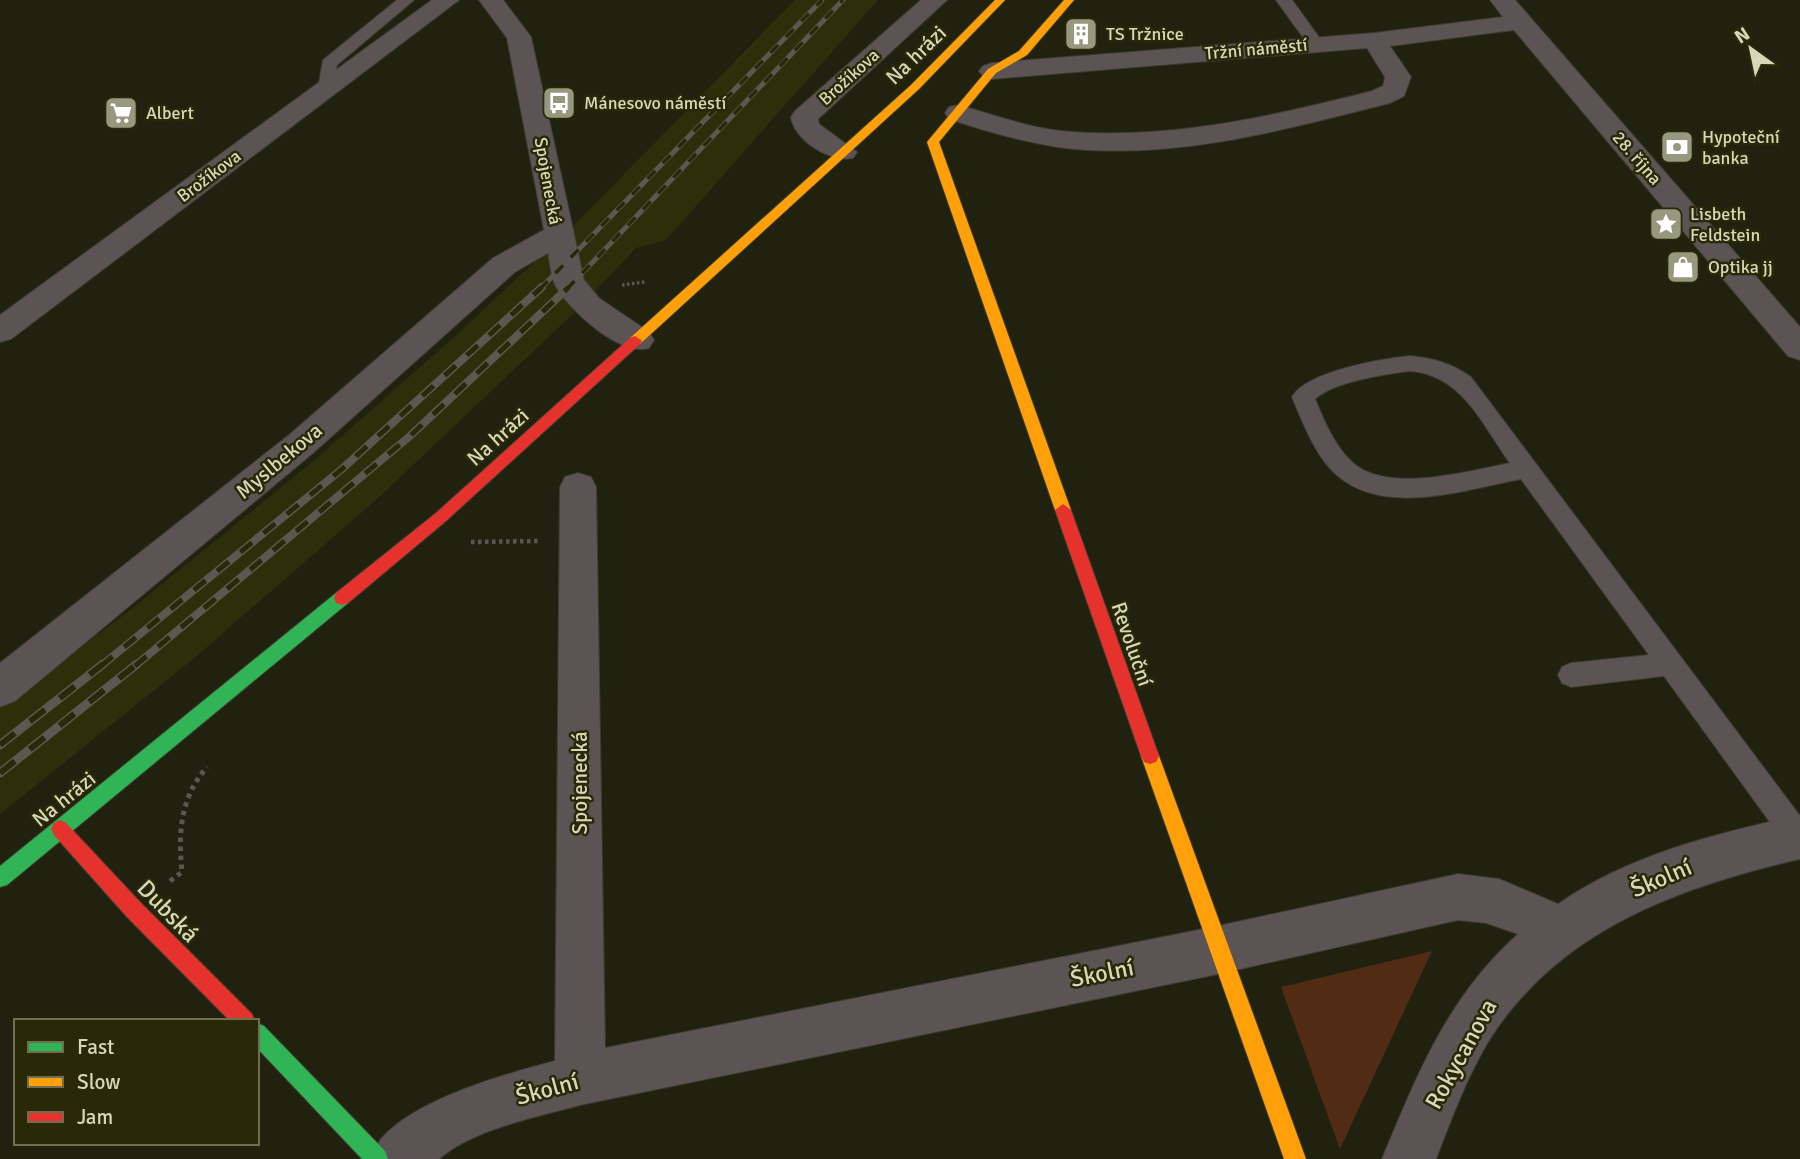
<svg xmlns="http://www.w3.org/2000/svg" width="1800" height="1159" viewBox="0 0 1800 1159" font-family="Signika,sans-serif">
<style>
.built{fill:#2e2e0b}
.green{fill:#512b13}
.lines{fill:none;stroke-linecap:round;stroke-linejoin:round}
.lane-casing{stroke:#3c3d2d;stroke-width:2}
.street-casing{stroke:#3c3d2d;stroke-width:2}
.fast-casing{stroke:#3c3d2d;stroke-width:2}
.slow-casing{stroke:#3c3d2d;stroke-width:2}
.jam-casing{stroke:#3c3d2d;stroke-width:2}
.path-far2{stroke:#5b5651;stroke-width:3.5;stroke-dasharray:2.5 2.5;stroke-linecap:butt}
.path-far1{stroke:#5b5651;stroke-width:4.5;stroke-dasharray:3.5 3.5;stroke-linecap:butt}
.path{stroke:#5b5651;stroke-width:5;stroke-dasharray:4.5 4.5;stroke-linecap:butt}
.lane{fill:#5c5355;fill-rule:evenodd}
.street{fill:#5c5355;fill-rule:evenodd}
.fast{fill:#30b455;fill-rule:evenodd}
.slow{fill:#ff9f0a;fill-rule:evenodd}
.jam{fill:#e5322d;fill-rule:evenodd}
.rail-far2-casing{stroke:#5c5851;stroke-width:5}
.rail-far1-casing{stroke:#5c5851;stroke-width:8}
.rail-casing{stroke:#5c5851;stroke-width:9}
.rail-far2{stroke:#292908;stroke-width:3.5;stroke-dasharray:11;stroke-linecap:butt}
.rail-far1{stroke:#292908;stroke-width:5;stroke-dasharray:15;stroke-linecap:butt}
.rail{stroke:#292908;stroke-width:6;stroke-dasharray:19;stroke-linecap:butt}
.labels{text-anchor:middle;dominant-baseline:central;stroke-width:5;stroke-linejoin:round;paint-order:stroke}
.far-poi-label{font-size:18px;fill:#d7d8b9;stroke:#292908;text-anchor:start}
.far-street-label{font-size:18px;fill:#d7d8b9;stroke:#292908}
.street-label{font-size:21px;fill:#d7d8b9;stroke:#292908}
.near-street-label{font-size:24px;fill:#d7d8b9;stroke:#292908}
</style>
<rect width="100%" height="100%" fill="#212110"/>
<polygon class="built" points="795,0 878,0 666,240 636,248 575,312 376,500 192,660 0,814 0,708 130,610 311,463 452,339 572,227"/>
<polygon class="green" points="1432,951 1340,1149 1281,987"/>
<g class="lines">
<defs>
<g id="lane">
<polygon points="397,0 414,0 337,65 332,93 320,93 318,89 323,60"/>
<polygon points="1276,0 1292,0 1324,44 1322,47 1310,47"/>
<path d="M1410,356C1433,358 1451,363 1471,377L1800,816V850L1788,847L1664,676L1571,687L1562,683L1558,675L1562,667L1571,663L1649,655L1521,479C1467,489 1386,517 1338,476C1316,458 1303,423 1292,397C1307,371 1381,359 1410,356ZM1410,371C1462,375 1482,424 1510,463C1468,471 1389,494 1353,463C1335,447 1324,421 1315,399C1333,382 1385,374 1410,371Z"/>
</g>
<g id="street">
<polygon points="432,0 459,0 11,339 0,342 0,315"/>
<path d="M479,0H503L531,37L584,280L599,298L649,332L654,340L649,348C620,357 569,310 555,285C551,276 550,263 548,253L515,272L313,453L15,701L0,707V663L289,435L493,258L544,230L507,38Z"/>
<path d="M921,0H947L818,119L819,124L857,152L853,158C830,163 794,140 791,117L795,111Z"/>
<path d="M1490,0H1515L1800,327V360L1788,356L1514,30L1390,46L1411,77L1404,96L1390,103C1283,130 1169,162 1057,147C1020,141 985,131 949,119L945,113L949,107L958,105C993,114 1025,127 1061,131C1166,141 1270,117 1372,91L1383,86L1385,77L1367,48L992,79L983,76L979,71L983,66L992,63L1374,33L1503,17Z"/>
<path d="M578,473L591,477L596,487L605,1048L1218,926L1458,874L1499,879L1558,904C1628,855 1717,833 1800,815V859C1678,887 1557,931 1488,1042C1466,1079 1451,1120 1436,1159H1382C1418,1073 1447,998 1518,934L1486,923L1458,920L1218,974L580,1105C537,1117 473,1129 439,1159H372C375,1153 377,1144 381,1139C415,1099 505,1074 555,1061L560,487L565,477Z"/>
</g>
<g id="fast">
<polygon points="342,591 348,593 350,598 348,603 7,885 0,887 0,866 336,593"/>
<polygon points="257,1023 264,1026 385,1151 388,1159 362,1159 257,1048"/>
</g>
<g id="slow">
<polygon points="995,0 1005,0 919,89 640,344 630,344 630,338 911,85"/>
<polygon points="1064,0 1074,0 1027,55 996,73 939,142 1071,510 1063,516 1055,510 927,142 988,69 1019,51"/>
<polygon points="1150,748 1156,750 1159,756 1306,1159 1284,1159 1141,756 1144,750"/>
</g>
<g id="jam">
<polygon points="635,336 642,341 640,344 446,521 348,603 342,605 336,603 334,598 336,593 436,513 630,338"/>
<polygon points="1063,504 1071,510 1159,756 1156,762 1150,764 1144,762 1141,756 1055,510"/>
<polygon points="60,820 66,823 141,903 252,1014 255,1021 230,1021 127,917 54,835 51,829 54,823"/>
</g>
</defs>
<use href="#lane" class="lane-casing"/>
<use href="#street" class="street-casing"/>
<use href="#fast" class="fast-casing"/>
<use href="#slow" class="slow-casing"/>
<use href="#jam" class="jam-casing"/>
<polyline class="path-far2" points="622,285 645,282"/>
<polyline class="path-far1" points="471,542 539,541"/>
<path class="path" d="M170,881L182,872C178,833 180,798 207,767"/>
<use href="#lane" class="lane"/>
<use href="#street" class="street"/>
<use href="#fast" class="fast"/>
<use href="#slow" class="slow"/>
<use href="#jam" class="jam"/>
<defs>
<g id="rail-far2">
<polyline points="540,289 822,0"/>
<polyline points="567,289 843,0"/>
</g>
<g id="rail-far1">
<polyline points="101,666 342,469 542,287"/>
<polyline points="135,666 410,436 569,287"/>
</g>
<g id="rail">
<polyline points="0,745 103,664"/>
<polyline points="0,773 137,664"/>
</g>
</defs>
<use href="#rail-far2" class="rail-far2-casing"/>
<use href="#rail-far1" class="rail-far1-casing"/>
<use href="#rail" class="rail-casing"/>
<use href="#rail-far2" class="rail-far2"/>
<use href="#rail-far1" class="rail-far1"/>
<use href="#rail" class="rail"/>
</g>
<defs>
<symbol id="building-square" viewBox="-11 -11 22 22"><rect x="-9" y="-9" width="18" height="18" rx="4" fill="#97987e" stroke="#292908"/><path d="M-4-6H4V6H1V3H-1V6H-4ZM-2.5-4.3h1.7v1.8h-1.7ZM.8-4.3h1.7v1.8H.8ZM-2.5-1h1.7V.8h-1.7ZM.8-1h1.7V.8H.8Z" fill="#fff"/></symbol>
<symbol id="bus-square" viewBox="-11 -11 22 22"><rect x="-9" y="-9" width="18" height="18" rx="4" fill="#97987e" stroke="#292908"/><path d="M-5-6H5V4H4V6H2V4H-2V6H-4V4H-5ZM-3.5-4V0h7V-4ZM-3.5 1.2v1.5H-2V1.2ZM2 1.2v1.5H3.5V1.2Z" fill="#fff"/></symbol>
<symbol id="supermarket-square" viewBox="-11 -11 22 22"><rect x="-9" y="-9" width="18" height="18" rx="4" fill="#97987e" stroke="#292908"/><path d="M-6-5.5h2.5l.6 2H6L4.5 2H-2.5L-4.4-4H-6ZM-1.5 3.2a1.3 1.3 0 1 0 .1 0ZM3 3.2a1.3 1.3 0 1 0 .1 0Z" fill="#fff"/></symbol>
<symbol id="bank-square" viewBox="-11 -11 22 22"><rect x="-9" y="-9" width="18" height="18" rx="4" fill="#97987e" stroke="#292908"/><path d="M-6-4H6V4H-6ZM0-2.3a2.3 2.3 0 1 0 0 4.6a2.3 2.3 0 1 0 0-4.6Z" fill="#fff"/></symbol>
<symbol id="sight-square" viewBox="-11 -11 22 22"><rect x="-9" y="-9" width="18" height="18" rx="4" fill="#97987e" stroke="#292908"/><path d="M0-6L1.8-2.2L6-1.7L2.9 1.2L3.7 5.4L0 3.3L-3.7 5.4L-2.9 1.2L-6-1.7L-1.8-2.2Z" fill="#fff"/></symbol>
<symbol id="shop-square" viewBox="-11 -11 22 22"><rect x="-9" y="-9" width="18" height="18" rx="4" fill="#97987e" stroke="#292908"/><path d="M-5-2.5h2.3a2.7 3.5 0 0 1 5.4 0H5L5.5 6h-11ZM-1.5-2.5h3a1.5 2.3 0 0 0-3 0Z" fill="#fff"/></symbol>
</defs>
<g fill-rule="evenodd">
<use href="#building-square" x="1062" y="15" width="38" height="38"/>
<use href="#bus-square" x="540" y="84" width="38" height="38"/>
<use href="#supermarket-square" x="102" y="94" width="38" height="38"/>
<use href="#bank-square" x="1658" y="128" width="38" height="38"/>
<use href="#sight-square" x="1647" y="205" width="38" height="38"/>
<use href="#shop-square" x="1664" y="248" width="38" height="38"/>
</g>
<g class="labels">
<g class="far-poi-label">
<text x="1106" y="34">TS Tržnice</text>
<text x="584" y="103">Mánesovo náměstí</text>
<text x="146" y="113">Albert</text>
<text x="1702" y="137">Hypoteční<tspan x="1702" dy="21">banka</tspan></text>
<text x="1690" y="214">Lisbeth<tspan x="1690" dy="21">Feldstein</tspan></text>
<text x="1708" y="267">Optika jj</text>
</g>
<g class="far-street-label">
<text transform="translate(1256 49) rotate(-5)">Tržní náměstí</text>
<text transform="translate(849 77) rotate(-42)">Brožíkova</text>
<text transform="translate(1637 158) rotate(49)">28. října</text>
<text transform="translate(209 176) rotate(-37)">Brožíkova</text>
<text transform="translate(548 181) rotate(80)">Spojenecká</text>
</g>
<g class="street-label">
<text transform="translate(916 55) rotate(-44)">Na hrázi</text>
<text transform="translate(498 437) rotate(-42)">Na hrázi</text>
<text transform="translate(279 461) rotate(-40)">Myslbekova</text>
<text transform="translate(1132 644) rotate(71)">Revoluční</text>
<text transform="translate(580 783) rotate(-90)">Spojenecká</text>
<text transform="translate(64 799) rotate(-39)">Na hrázi</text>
</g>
<g class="near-street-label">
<text transform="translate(1661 878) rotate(-23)">Školní</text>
<text transform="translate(168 911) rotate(46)">Dubská</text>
<text transform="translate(1102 973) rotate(-11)">Školní</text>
<text transform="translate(1461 1054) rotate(-61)">Rokycanova</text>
<text transform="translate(547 1089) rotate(-15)">Školní</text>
</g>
</g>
<rect x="14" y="1019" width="245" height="126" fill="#292908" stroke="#6f6f4f" stroke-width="2"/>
<rect x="28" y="1042" width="35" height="10" fill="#30b455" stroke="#6f6f4f" stroke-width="2"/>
<text x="77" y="1054" font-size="21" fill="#d7d8b9">Fast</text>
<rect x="28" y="1077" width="35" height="10" fill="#ff9f0a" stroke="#6f6f4f" stroke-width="2"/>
<text x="77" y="1089" font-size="21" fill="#d7d8b9">Slow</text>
<rect x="28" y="1112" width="35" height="10" fill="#e5322d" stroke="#6f6f4f" stroke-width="2"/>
<text x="77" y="1124" font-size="21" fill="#d7d8b9">Jam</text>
<g transform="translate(1751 49) rotate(327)" stroke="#292908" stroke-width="5" paint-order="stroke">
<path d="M0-5L12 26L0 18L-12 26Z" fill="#d7d8b9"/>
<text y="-10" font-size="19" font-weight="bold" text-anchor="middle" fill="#d7d8b9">N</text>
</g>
</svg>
